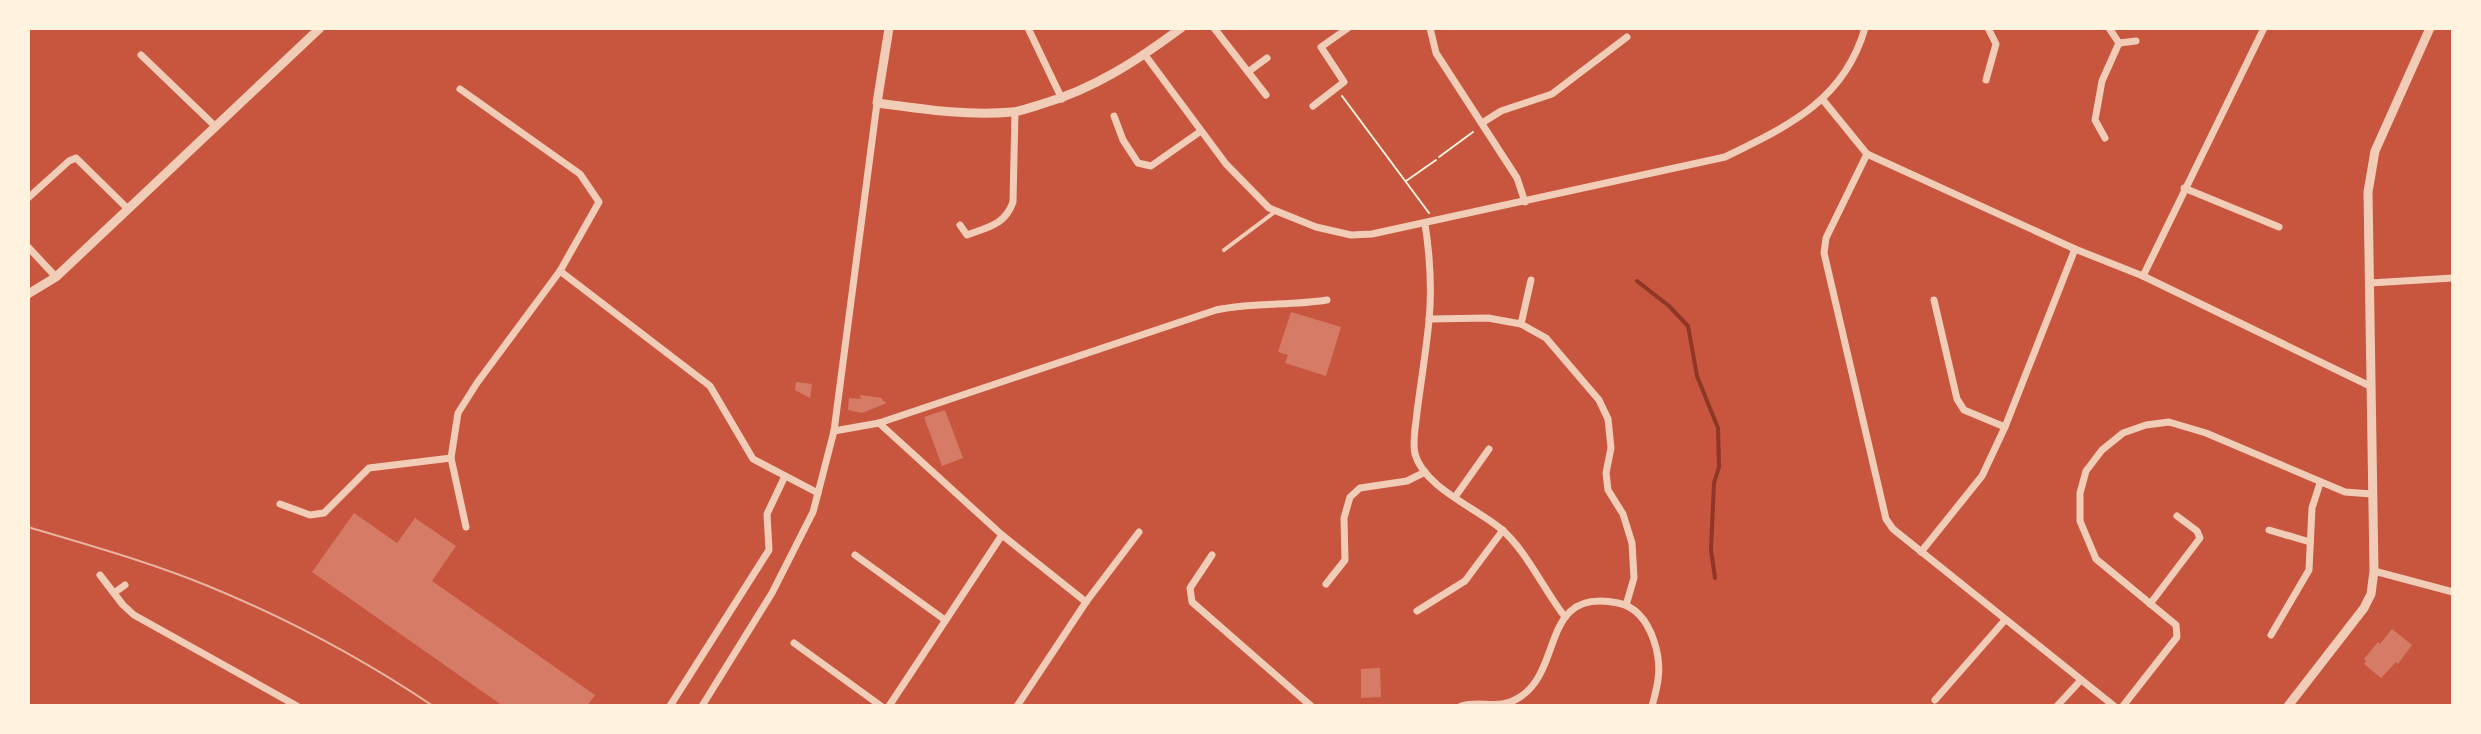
<svg xmlns="http://www.w3.org/2000/svg" width="2481" height="734" viewBox="0 0 2481 734" font-family="Barlow,sans-serif">
<style>
.lines{fill:none;stroke-linecap:round;stroke-linejoin:round}
.stream{stroke:#8f3625;stroke-width:4}
.building{fill:#d67c66}
.path{stroke:#fff3e0;stroke-width:2}
.service{stroke:#f1ccb7;stroke-width:4}
.minor{stroke:#f1ccb7;stroke-width:7}
.tertiary{stroke:#f1ccb7;stroke-width:9}
.tram{stroke:#e9b49f;stroke-width:2}
</style>
<rect width="100%" height="100%" fill="#c8553d"/>
<g class="lines">
<polyline class="stream" points="1637,281 1669,306 1688,326 1697,376 1718,428 1719,467 1714,483 1711,550 1715,578"/>
</g>
<g class="building">
<polygon points="1291,312 1341,327 1326,376 1285,363 1288,355 1278,352"/>
<polygon points="796,382 812,384 810,398 795,390"/>
<polygon points="860,395 882,398 882,400 887,403 862,413 848,410 849,398 861,399"/>
<polygon points="945,410 963,458 942,466 924,417"/>
<polygon points="354,513 397,543 415,518 456,546 432,581 595,695 587,706 503,706 312,572"/>
<polygon points="2392,629 2412,645 2398,664 2396,662 2381,678 2364,664 2366,661 2364,659 2378,642 2380,644"/>
<polygon points="1380,668 1381,697 1361,698 1361,669"/>
</g>
<g class="lines">
<g class="path">
<polyline points="1342,96 1429,213"/>
<polyline points="1439,157 1473,132"/>
<polyline points="1406,181 1436,160"/>
</g>
<polyline class="service" points="1224,250 1276,211"/>
<g class="minor">
<polyline points="1028,28 1062,99"/>
<polyline points="1214,28 1266,95"/>
<polyline points="1430,28 1436,53 1517,178 1525,202"/>
<polyline points="2119,43 2136,41"/>
<polyline points="141,55 216,127"/>
<path d="M1145,55L1226,164L1269,208L1316,227L1351,235L1372,234L1725,157C1788,126 1844,101 1865,28"/>
<polyline points="1248,72 1267,58"/>
<polyline points="1986,80 1996,44 1988,28"/>
<polyline points="460,89 580,174 599,202 560,271 477,383 458,413 451,458 466,527"/>
<polyline points="1823,100 1867,154 2075,249 2143,276 2370,386"/>
<polyline points="1313,106 1344,82 1321,47 1348,28"/>
<polyline points="1114,116 1123,140 1138,163 1151,166 1201,131"/>
<polyline points="1482,123 1501,111 1552,94 1627,37"/>
<polyline points="2105,138 2095,120 2102,81 2119,43 2109,28"/>
<polyline points="1867,154 1826,238 1824,253 1886,519 1893,529 2114,706"/>
<polyline points="2184,188 2279,227"/>
<polyline points="28,198 69,161 76,158 128,209"/>
<path d="M1425,224C1430,256 1432,289 1429,321C1426,351 1421,382 1417,412C1416,425 1412,441 1415,454C1424,487 1476,508 1501,529C1526,550 1544,590 1565,617"/>
<path d="M960,225L967,235C988,227 1005,225 1013,202L1015,112"/>
<polyline points="28,247 56,277"/>
<polyline points="560,271 710,386 753,459 818,493 834,431 877,103"/>
<polyline points="2143,276 2264,28"/>
<polyline points="2370,283 2453,278"/>
<polyline points="1934,300 1957,399 1964,410 2005,427"/>
<polyline points="1429,319 1488,318 1521,324 1546,338 1599,400 1608,419 1611,448 1606,473 1608,490 1623,514 1632,543 1634,578 1626,605"/>
<polyline points="1521,324 1531,280"/>
<polyline points="879,423 1002,535 1086,602"/>
<path d="M834,431L879,423L1216,310C1253,302 1290,306 1327,300"/>
<polyline points="1455,497 1489,449"/>
<polyline points="280,504 310,515 324,513 369,468 451,458"/>
<polyline points="2269,530 2310,542"/>
<polyline points="1921,552 1982,476 2005,427 2075,249"/>
<polyline points="855,555 945,620"/>
<polyline points="1212,555 1190,588 1192,602 1311,706"/>
<polyline points="2374,571 2453,592"/>
<polyline points="100,575 123,605 134,615 297,706"/>
<polyline points="1326,584 1345,560 1344,518 1350,497 1360,488 1407,481 1425,472"/>
<polyline points="114,593 125,585"/>
<polyline points="2150,604 2200,538 2197,531 2177,516"/>
<polyline points="1417,611 1465,581 1503,530"/>
<polyline points="2271,635 2309,570 2312,508 2320,483"/>
<polyline points="794,643 881,706"/>
<polyline points="1935,700 2005,620"/>
<polyline points="670,706 769,550 767,514 785,476"/>
<polyline points="702,706 772,593 813,512 818,493"/>
<polyline points="889,706 1002,535"/>
<polyline points="1017,706 1086,602 1139,532"/>
<path d="M1461,706C1482,700 1499,711 1520,697C1564,669 1540,587 1618,603C1638,607 1648,623 1654,641C1662,665 1659,682 1652,706"/>
<polyline points="2057,706 2080,681"/>
<polyline points="2123,706 2177,637 2176,625 2096,559 2080,521 2080,493 2086,471 2102,450 2123,433 2146,425 2169,422 2206,433 2345,492 2372,494"/>
</g>
<g class="tertiary">
<path d="M889,28L877,103C922,109 967,116 1012,112C1022,111 1032,107 1042,104C1094,89 1138,60 1181,28"/>
<polyline points="28,294 56,277 320,28"/>
<polyline points="2288,706 2364,608 2371,594 2374,571 2368,192 2375,151 2430,28"/>
</g>
<path class="tram" d="M28,527C88,545 150,562 208,586C286,618 363,659 433,706"/>
</g>
<rect width="2481" height="734" fill="none" stroke="#fff3e0" stroke-width="60"/>
</svg>
